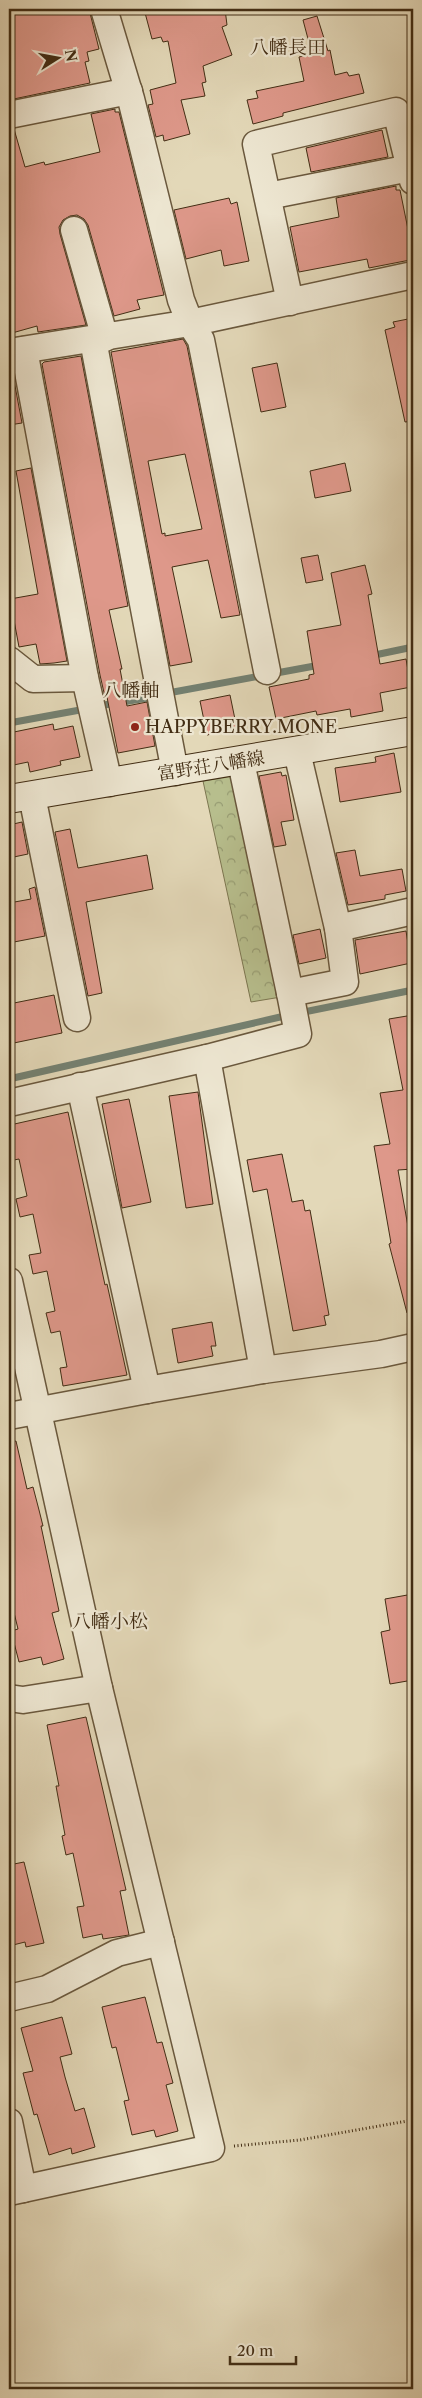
<svg xmlns="http://www.w3.org/2000/svg" width="422" height="2398" viewBox="0 0 422 2398" font-family="'Libre Caslon Text','Noto Serif JP',serif">
<style>
.park{fill:url(#park-crowns);stroke:#7c7650}
.lines{fill:none;stroke-linecap:round;stroke-linejoin:round}
.stream{stroke:#748172;stroke-width:7}
.building{fill:#de988a;stroke:#422d14;fill-rule:evenodd}
.street-casing{stroke:#6a583d;stroke-width:29}
.secondary-casing{stroke:#422d14;stroke-width:30}
.path{stroke:#422d14;stroke-width:3;stroke-dasharray:1 2.5;stroke-linecap:butt}
.street{stroke:#ede6d1;stroke-width:26}
.secondary{stroke:#ede6d1;stroke-width:28}
.poi-dot{fill:#8f2418;stroke:#ede6d1;stroke-width:2}
.labels{text-anchor:middle;dominant-baseline:central;stroke-width:4.5;stroke-linejoin:round;paint-order:stroke}
.poi-label{font-size:18px;fill:#422d14;stroke:#ede6d1;text-anchor:start}
.street-label{font-size:18px;fill:#422d14;stroke:#ede6d1}
.neighbourhood-label{font-size:19px;fill:#422d14;stroke:#ede6d1}
</style>
<defs>
<pattern id="park-crowns" width="20" height="18" patternUnits="userSpaceOnUse" patternTransform="scale(1.25)"><rect width="20" height="18" fill="#b7be8d"/><path d="M2 6a3 3 0 1 1 6 0M12 15a3 3 0 1 1 6 0" fill="none" stroke="#969b72"/></pattern>
</defs>
<rect width="100%" height="100%" fill="#e3d8b8"/>
<filter id="stains"><feTurbulence type="fractalNoise" baseFrequency=".004" numOctaves="4"/><feColorMatrix values="0 0 0 0 .2 0 0 0 0 .09 0 0 0 0 .02 0 0 0 .5 -.17"/></filter>
<radialGradient id="worn" r=".72"><stop offset=".6" stop-color="#630" stop-opacity="0"/><stop offset="1" stop-color="#630" stop-opacity=".3"/></radialGradient>
<polygon class="park" points="235,775 281,997 251,1002 203,781"/>
<g class="lines">
<g class="stream">
<polyline points="370,656 413,647"/>
<polyline points="168,693 320,665"/>
<polyline points="98,706 147,698"/>
<polyline points="9,723 80,710"/>
<polyline points="299,1013 413,990"/>
<polyline points="9,1079 289,1015"/>
</g>
</g>
<g class="building">
<polygon points="9,9 80,9 81,14 90,13 99,49 87,52 89,61 85,62 90,83 9,100"/>
<polygon points="144,9 225,9 227,25 222,27 232,55 203,66 206,82 202,83 205,96 181,100 190,134 164,141 163,135 156,137 148,105 153,104 150,90 176,83 168,41 163,42 161,37 152,39"/>
<polygon points="317,16 328,51 330,50 335,75 347,72 349,76 359,74 364,93 283,113 283,116 253,124 247,100 258,98 256,91 304,81 299,57 312,54 303,20"/>
<polygon points="115,109 115,112 119,112 164,295 137,300 140,309 114,316 88,225 84,219 77,215 70,216 63,220 59,227 60,234 86,325 38,332 37,326 12,333 9,322 9,130 14,129 25,167 44,162 45,165 100,152 91,114"/>
<polygon points="382,130 388,157 311,172 306,148"/>
<polygon points="396,186 396,190 400,190 413,254 410,256 410,260 369,268 367,259 299,272 290,227 339,217 336,198"/>
<polygon points="229,198 231,204 237,202 249,261 224,266 221,250 186,259 174,210"/>
<polygon points="413,318 413,421 405,422 385,330 395,327 393,322"/>
<path d="M183,339L187,346L240,615L221,618L208,560L172,567L192,662L170,666L111,352ZM185,454L202,529L165,536V533L162,534L148,461Z"/>
<polygon points="81,356 128,606 109,610 122,669 120,669 127,706 147,702 155,746 118,753 107,697 105,697 100,675 42,364 44,362"/>
<polygon points="277,363 286,407 261,412 252,368"/>
<polygon points="9,370 12,370 22,423 9,425"/>
<polygon points="345,463 351,491 315,498 310,471"/>
<polygon points="31,468 67,661 54,663 40,664 36,644 19,647 10,599 38,594 16,471"/>
<polygon points="318,555 323,580 306,583 301,558"/>
<polygon points="365,565 372,594 368,595 380,664 406,659 411,687 380,693 383,711 351,717 350,709 317,715 316,711 276,719 269,687 309,679 309,675 314,674 307,631 341,625 331,573"/>
<polygon points="230,695 237,729 207,735 200,701"/>
<polygon points="53,724 54,730 73,726 80,757 60,761 61,765 30,772 28,762 9,766 9,733"/>
<polygon points="394,753 401,792 340,802 335,768 376,762 375,757"/>
<polygon points="281,772 282,776 286,775 294,820 281,822 286,845 274,847 259,776"/>
<polygon points="22,822 28,854 9,858 9,825"/>
<polygon points="70,829 78,868 147,855 153,889 86,902 102,993 88,996 55,832"/>
<polygon points="355,850 360,876 402,869 406,891 385,895 385,899 348,905 336,853"/>
<polygon points="35,887 45,936 14,942 12,934 9,934 9,903 31,899 29,889"/>
<polygon points="320,929 326,958 299,964 293,935"/>
<polygon points="406,931 411,963 360,974 355,940"/>
<polygon points="54,995 62,1033 9,1044 9,1004"/>
<polygon points="413,1015 413,1169 398,1170 410,1238 413,1237 413,1312 407,1313 389,1244 391,1243 374,1146 390,1144 380,1093 403,1090 389,1019"/>
<polygon points="198,1092 213,1204 186,1208 169,1096"/>
<polygon points="129,1099 151,1202 122,1208 102,1104"/>
<polygon points="68,1112 105,1285 107,1284 127,1375 63,1386 60,1368 67,1367 60,1331 51,1333 46,1313 55,1311 47,1271 33,1274 29,1255 41,1253 33,1214 20,1217 16,1199 27,1196 19,1159 9,1161 9,1141 14,1140 10,1125"/>
<polygon points="282,1154 292,1202 303,1200 305,1211 310,1210 329,1315 324,1316 326,1325 293,1331 267,1189 253,1192 247,1160"/>
<polygon points="212,1322 216,1346 211,1346 213,1356 178,1363 172,1329"/>
<polygon points="16,1441 27,1489 33,1487 39,1510 43,1526 41,1526 59,1611 52,1613 64,1659 43,1665 41,1657 19,1662 11,1631 18,1629 9,1592 9,1442"/>
<polygon points="413,1594 413,1680 390,1684 381,1632 390,1630 385,1599"/>
<polygon points="86,1717 126,1890 120,1891 129,1935 103,1939 102,1934 83,1938 77,1907 84,1906 73,1853 66,1855 62,1836 65,1835 56,1786 59,1786 47,1725"/>
<polygon points="24,1862 44,1943 26,1947 25,1942 9,1946 9,1865"/>
<polygon points="145,1997 157,2043 162,2042 173,2083 166,2085 178,2131 156,2137 154,2130 132,2135 124,2101 129,2100 116,2047 112,2048 102,2007"/>
<polygon points="62,2017 72,2054 60,2057 65,2077 75,2111 84,2108 95,2147 72,2154 71,2148 49,2155 37,2114 34,2115 23,2073 33,2071 21,2028"/>
</g>
<g class="lines">
<defs>
<g id="street">
<polyline points="104,9 131,99 181,300 190,323 201,340 267,671"/>
<polyline points="9,115 129,91"/>
<polyline points="268,196 410,168"/>
<polyline points="74,230 105,338"/>
<polyline points="290,302 256,144 396,111 413,181"/>
<polyline points="93,340 175,772"/>
<polyline points="24,350 85,678 109,783"/>
<polyline points="9,352 190,323 413,275"/>
<polyline points="9,660 33,679 85,678"/>
<polyline points="241,762 290,993"/>
<polyline points="32,796 77,1018"/>
<polyline points="338,928 413,911"/>
<polyline points="80,1086 147,1390 263,1370 207,1058"/>
<polyline points="9,1103 207,1058 298,1034 290,993 345,982 338,928 297,752"/>
<polyline points="9,1281 99,1688 211,2148 9,2192"/>
<polyline points="263,1370 381,1354 413,1347"/>
<polyline points="9,1416 147,1390"/>
<polyline points="9,1698 23,1700 99,1688"/>
<polyline points="9,1998 47,1989 117,1953 161,1942"/>
<polyline points="9,2122 23,2189"/>
</g>
<polyline id="secondary" points="9,799 413,731"/>
</defs>
<use href="#street" class="street-casing"/>
<use href="#secondary" class="secondary-casing"/>
<polyline class="path" points="234,2146 300,2140 413,2120"/>
<use href="#street" class="street"/>
<use href="#secondary" class="secondary"/>
</g>
<circle class="poi-dot" cx="135" cy="727" r="5"/>
<g class="labels">
<g class="poi-label">
<text x="145" y="727">HAPPYBERRY.MONE</text>
</g>
<g class="street-label">
<text transform="translate(211 766) rotate(-9)">富野荘八幡線</text>
</g>
<g class="neighbourhood-label">
<text x="288" y="47">八幡長田</text>
<text x="131" y="690">八幡軸</text>
<text x="110" y="1621">八幡小松</text>
</g>
</g>
<rect width="422" height="2398" fill="none" stroke="#e3d8b8" stroke-width="30"/>
<rect x="10" y="10" width="402" height="2378" fill="none" stroke="#422d14" stroke-width="2.5"/>
<rect x="15" y="15" width="392" height="2368" fill="none" stroke="#422d14"/>
<g transform="translate(58 58) rotate(79)" stroke="#ede6d1" stroke-width="4" paint-order="stroke">
<path d="M0-4L9 19L0 12L-9 19Z" fill="#422d14"/>
<text y="-8" font-size="14" font-weight="bold" text-anchor="middle" fill="#422d14">N</text>
</g>
<path d="M230 2356v8h66v-8" fill="none" stroke="#422d14" stroke-width="2.5"/>
<text x="237" y="2356" font-size="15" fill="#422d14" stroke="#ede6d1" stroke-width="4" paint-order="stroke">20 m</text>
<rect width="100%" height="100%" filter="url(#stains)"/>
<rect width="100%" height="100%" fill="url(#worn)"/>
</svg>
